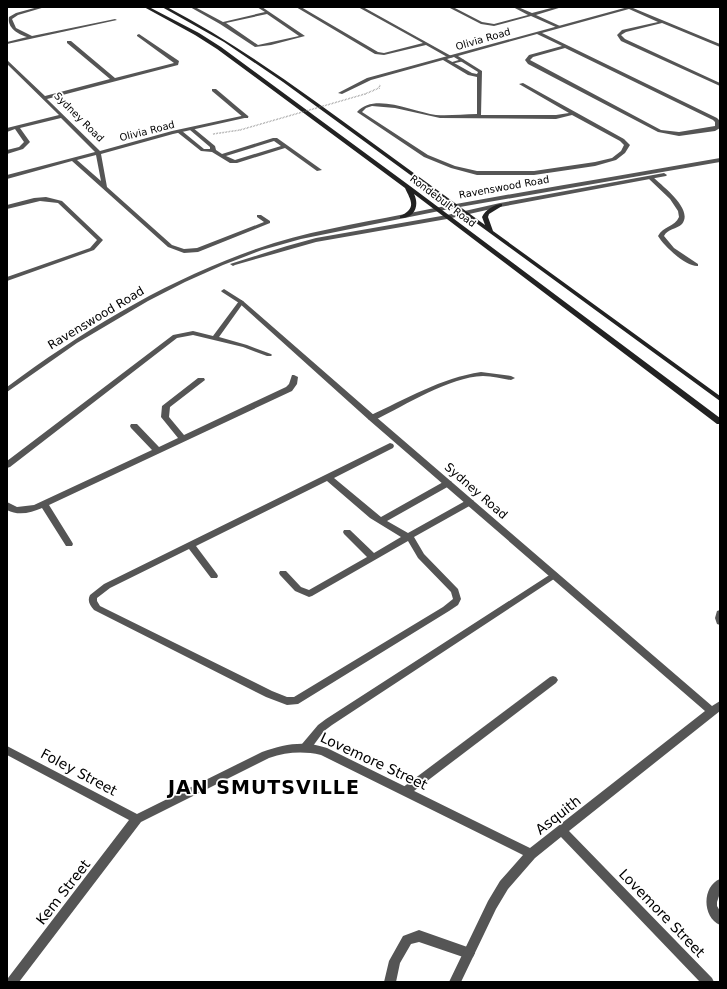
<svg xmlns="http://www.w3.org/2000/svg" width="727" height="989" viewBox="0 0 727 989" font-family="'DejaVu Sans',sans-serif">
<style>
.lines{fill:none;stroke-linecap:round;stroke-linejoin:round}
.path{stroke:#777;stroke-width:1.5;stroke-dasharray:0.5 1;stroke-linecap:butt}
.service{fill:#555;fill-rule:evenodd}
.minor{fill:#555;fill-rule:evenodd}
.tertiary{fill:#555;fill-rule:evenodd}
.secondary{fill:#222;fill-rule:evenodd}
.path-bridge{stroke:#777;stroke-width:1.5;stroke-dasharray:0.5 1;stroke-linecap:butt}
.labels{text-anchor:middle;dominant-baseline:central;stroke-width:3.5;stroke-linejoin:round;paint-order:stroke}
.far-street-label{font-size:10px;fill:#000;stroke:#fff}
.street-label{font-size:12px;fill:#000;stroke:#fff}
.near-street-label{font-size:14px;fill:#000;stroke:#fff}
.near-district-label{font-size:19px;font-weight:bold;letter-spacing:1px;fill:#000;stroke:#fff}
</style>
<rect width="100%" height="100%" fill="#fff"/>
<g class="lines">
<g class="path">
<polyline points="365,94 379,88 380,85"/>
<polyline points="213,134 240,130"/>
</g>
<g class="service">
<polygon points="296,7 301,7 378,52 384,53 423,43 358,7 363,7 453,57 449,58 426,45 384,55 375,54"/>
<polygon points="448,7 453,7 482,22 494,24 528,15 513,7 518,7 532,13 555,7 562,7 536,15 560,26 560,27 558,28 531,16 494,26 481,24"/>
<polygon points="462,59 464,60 464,61 451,64 449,63"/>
<polygon points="212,89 216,89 248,116 248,118 244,118 212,91"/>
<path d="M192,127L215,146L216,150L222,154L273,138H277L322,170L317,171L285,148L237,163H230L212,152L201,151L177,132L182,131L204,149H210V147L190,130V128ZM274,141L281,146L235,160L226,156Z"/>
<path d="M649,177H653C662,186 694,209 682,224C677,229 667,229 664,236L674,248L698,264V266C686,267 664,246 658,236C663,226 675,227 679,217L678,211L670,199L649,179Z"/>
<polygon points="241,300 244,302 219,337 247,345 271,354 272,355 271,356 267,356 243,347 193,335 177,338 10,467 7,468 7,461 173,335 193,331 213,336 239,301"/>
<path d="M481,372L511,376L515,378L511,380C502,379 493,376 483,376C449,377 406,405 375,420H369L368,418L369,416C406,399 441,378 481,372Z"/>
<path d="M292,375H294L298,377L297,384L292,391L49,505L72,542L73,544L72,546H66L42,508C31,513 18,516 7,510V502L17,507L34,505L152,450L131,428L130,426L131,424H137L159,447L178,438L161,417L162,406L198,378H204L205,380L170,407L169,417L184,435L286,387L289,384Z"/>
<path d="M390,443L393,444L394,446L393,448L334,478L381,517L445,481H451L452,483L451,485L387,521L408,533L467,500H473L474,502L473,504L414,537L424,554L458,589L461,599L458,605L449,611L298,704L287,705L266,697L94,610C90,605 87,601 90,595L104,584ZM327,481L370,518L401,537L374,553L350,530H344L343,532L344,534L367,557L309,590L301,587L286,571H280L279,573L280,575L295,591L309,597L312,596L408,541L418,558L451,592L453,599L443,607L294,697H287L272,691L100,606L97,601V598L110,588L189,549L211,578H217L218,576L217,574L196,546Z"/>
<polygon points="554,572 557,573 558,575 557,577 332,725 324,731 310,750 306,751 302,750 301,747 302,744 318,725 326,719"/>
<polygon points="720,610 720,625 717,624 715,618 717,611"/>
<polygon points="553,676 556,677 558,680 556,683 410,794 406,796 402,794 401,791 402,788 550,677"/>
<polygon points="419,930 473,949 475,953 473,957 469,959 419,942 411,944 400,963 396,982 384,982 389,961 403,936"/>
</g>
<g class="minor">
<path d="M38,7H45L18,15L12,19L16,28L32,36L115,19L117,20L7,44V42L27,37C18,34 7,28 9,17L16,13Z"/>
<path d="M190,7H195L223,22L265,12L257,7H262L305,36L271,45L255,47L220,24ZM267,14L299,36L258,45L226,23Z"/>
<path d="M628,7H635L633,8L720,44V47L662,23L626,32L621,35L625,39L720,83V86L621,41L617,35L622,30L658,22L629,9L542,33L717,118L720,121V128L715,131L679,136L658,132L528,64L525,60L529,55L562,46L537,34L458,56L482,71L481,115H556L569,113L519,84L523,83L624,139L630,145L625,153L616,160L595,166L534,175H477L451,168L424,157L357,112C374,92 414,112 436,115C450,116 463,114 477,114V77L468,75L443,60L371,80L342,94L338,93L367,78ZM565,48L713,120L715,122V126L679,132L661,130L530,60L533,57ZM454,57L478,72L477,74L472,73L447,59ZM372,106L395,108L440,118L556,119L572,115L620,141L624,145L621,151L612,158L595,162L534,171H477L455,166L428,155L362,112L366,108Z"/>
<path d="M139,34L179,61L178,65L47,99L100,151L172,131L246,115L249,117L173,134L101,154L107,187L172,245L184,249L197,248L264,222L257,217V215H261L270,221V223L198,252L184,253L168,247L72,161L7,179V175L95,152L61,118L20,128L30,142L23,149L7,154V150L19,147L24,142L15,129L7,132V128L59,115L7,64V60L45,96L110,79L67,43V41H71L115,78L174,63L137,36V35ZM96,155L101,181L77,160Z"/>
<polygon points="46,197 62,201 103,240 94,250 7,281 7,277 90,248 97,240 58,203 40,201 7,209 7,205 34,198"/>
<path d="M224,289L243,301L375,416L712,706L720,701V711L569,831L712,978L714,982H700L561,837L535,858L508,889L496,909L461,982H449L488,901L500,881L523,855L321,755C303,751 287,752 269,758L141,822L19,982H7L8,978L129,820L7,755V746L137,814L262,752C284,744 305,740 327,748L530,848L705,711L369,420L239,303L222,292L221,291Z"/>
<path d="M720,879V893L717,902V906L720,911V925C702,917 702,886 720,879Z"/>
</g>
<g class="tertiary">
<path d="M720,158V162L454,208L301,239L262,250L223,265L185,282L148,301L77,343L7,392V387C84,330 165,281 256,249C304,232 355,224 405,214C509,193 615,177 720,158Z"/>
<polygon points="664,173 667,175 666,176 500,207 447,219 316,242 235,265 233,266 230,264 287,246 316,238 447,215 500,203"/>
</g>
<g class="secondary">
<path d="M144,7H149L199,33L221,47L410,186L720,418V424H717L414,194C420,206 414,219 400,218V216C417,208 411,201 405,188L217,49L195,35Z"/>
<path d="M162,7H167C241,46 307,95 374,144C411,171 448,198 485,225L482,217C485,210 495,204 502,204V206L489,214L488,217L493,231L720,396V401L283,82L224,42Z"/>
</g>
<polyline class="path-bridge" points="240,130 365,94"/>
</g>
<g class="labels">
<g class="far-street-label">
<text transform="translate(483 39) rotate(-16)">Olivia Road</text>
<text transform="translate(79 117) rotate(45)">Sydney Road</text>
<text transform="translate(147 131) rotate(-14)">Olivia Road</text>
<text transform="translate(504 187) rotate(-10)">Ravenswood Road</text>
<text transform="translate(443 201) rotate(37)">Rondebult Road</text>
</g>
<g class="street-label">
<text transform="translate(96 318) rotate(-31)">Ravenswood Road</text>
<text transform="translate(476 491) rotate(41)">Sydney Road</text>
</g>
<g class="near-street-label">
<text transform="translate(374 761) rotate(25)">Lovemore Street</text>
<text transform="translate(79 772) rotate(28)">Foley Street</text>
<text transform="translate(558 815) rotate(-38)">Asquith</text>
<text transform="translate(63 892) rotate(-52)">Kem Street</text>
<text transform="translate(662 913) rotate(46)">Lovemore Street</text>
</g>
<g class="near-district-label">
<text x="264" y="787">JAN SMUTSVILLE</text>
</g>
</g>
<rect width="727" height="989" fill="none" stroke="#000000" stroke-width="16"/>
</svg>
